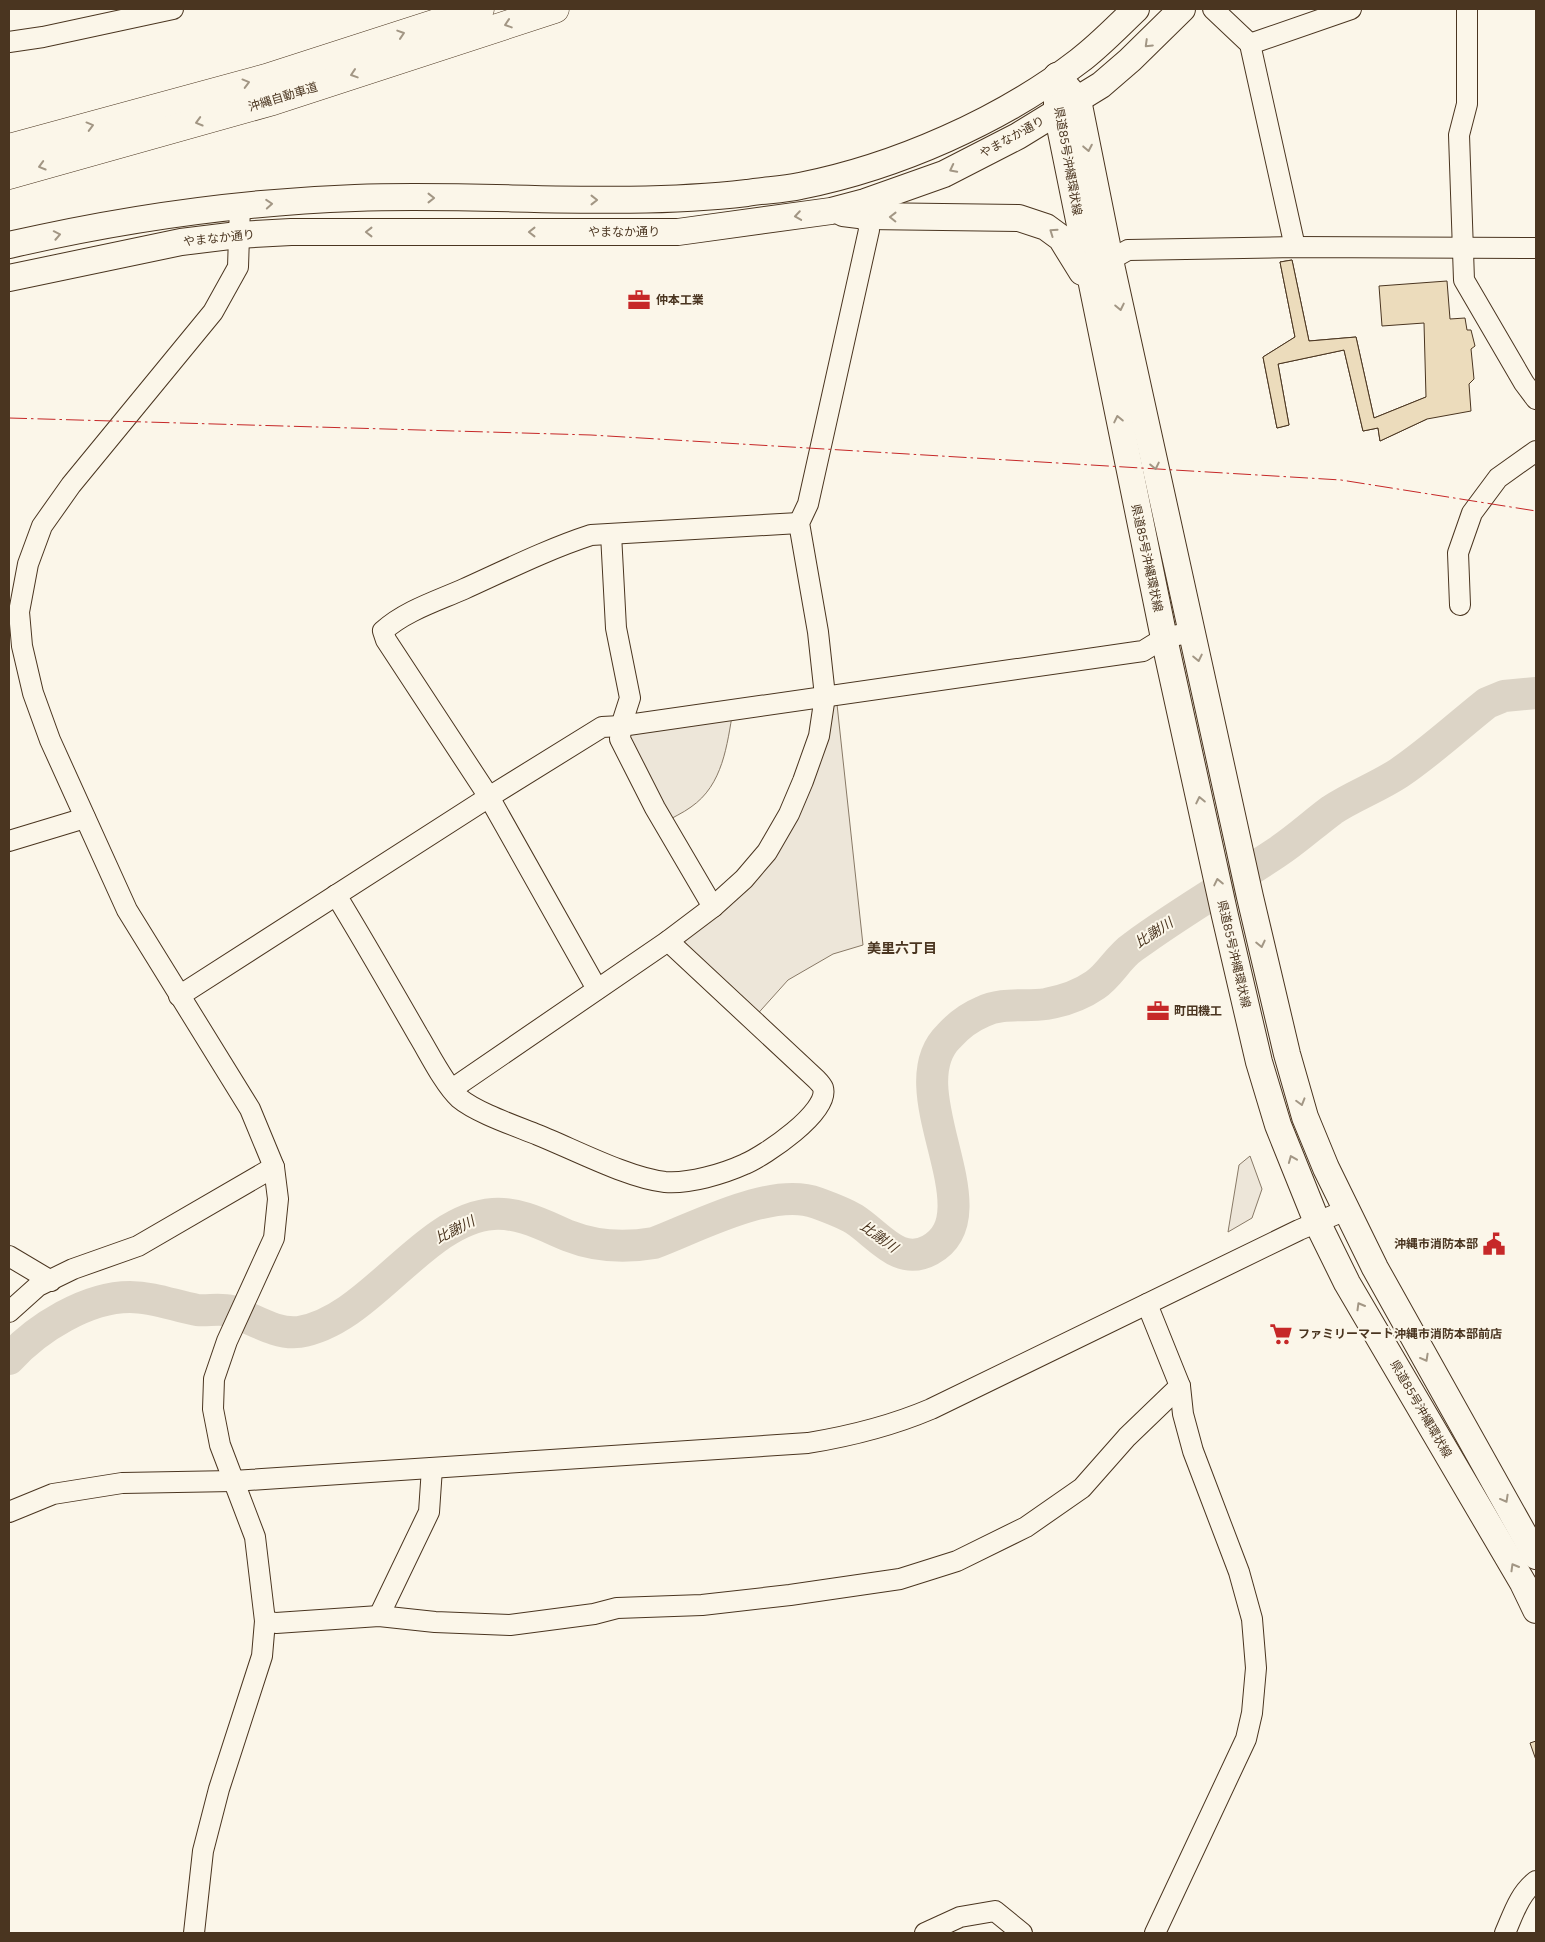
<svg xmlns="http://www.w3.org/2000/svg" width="1545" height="1942" viewBox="0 0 1545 1942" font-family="Figtree,'Noto Sans JP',sans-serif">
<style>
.green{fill:#ede6d9;stroke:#887966}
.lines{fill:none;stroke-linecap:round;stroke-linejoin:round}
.river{stroke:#dcd4c6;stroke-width:32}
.building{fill:#ecdcbc;stroke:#4a3520}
.minor-casing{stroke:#4a3520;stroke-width:22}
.major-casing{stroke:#4a3520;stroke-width:28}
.highway-casing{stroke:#4a3520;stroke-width:29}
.minor{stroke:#fbf6e9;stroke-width:20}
.major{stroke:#fbf6e9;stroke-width:26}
.highway{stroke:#fbf6e9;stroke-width:28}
.power{stroke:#c62828;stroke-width:1;stroke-dasharray:18 4 2.5 4;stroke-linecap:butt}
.oneway{stroke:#a29684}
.labels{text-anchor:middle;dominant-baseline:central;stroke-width:4;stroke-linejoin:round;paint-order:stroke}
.street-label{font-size:12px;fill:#4a3520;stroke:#fbf6e9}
.poi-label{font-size:12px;font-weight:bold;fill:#4a3520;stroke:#fbf6e9;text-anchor:start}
.water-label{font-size:14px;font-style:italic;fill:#4a3520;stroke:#fbf6e9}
.neighbourhood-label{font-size:14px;font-weight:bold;fill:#4a3520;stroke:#fbf6e9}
</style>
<rect width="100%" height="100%" fill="#fbf6e9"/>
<g class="green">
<polygon points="836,695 863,945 833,954 788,980 753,1019 668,941 767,852"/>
<path d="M733,710C727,745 723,785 691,807C683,813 673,817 664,823L621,726Z"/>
<polygon points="1250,1156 1262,1189 1252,1218 1228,1232 1239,1165"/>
</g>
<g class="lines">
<path class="river" d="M9,1359C37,1328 87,1297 130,1297C154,1297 175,1306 197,1310C208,1311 220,1308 231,1311C252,1318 276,1335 299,1332C370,1321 423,1219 493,1214C520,1212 545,1226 569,1236C597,1247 625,1248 654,1243C697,1227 772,1186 817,1203C828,1207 844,1213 854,1219C879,1235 899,1267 930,1250C997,1213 894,1089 949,1036C958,1026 970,1017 982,1012C1002,1002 1025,1007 1046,1004C1063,1001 1082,994 1095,985C1110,975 1118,957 1133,947C1179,913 1228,885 1276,853C1296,840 1313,824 1332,810C1353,796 1378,787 1399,773C1430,752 1458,726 1487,703L1504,696L1536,693"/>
</g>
<g class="building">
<polygon points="1292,260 1309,341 1356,337 1374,418 1426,397 1427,419 1380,441 1378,428 1363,431 1344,350 1278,364 1289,425 1277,428 1263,357 1295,337 1280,262"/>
<polygon points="1292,260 1309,341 1356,337 1374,418 1426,397 1424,323 1382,326 1379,286 1447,281 1450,319 1465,318 1467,330 1471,330 1475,346 1471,349 1474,379 1469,384 1471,411 1427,419 1380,441 1378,428 1363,431 1344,350 1278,364 1289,425 1277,428 1263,357 1295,337 1280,262"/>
<polygon points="1536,1741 1536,1760 1530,1743"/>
</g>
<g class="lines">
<defs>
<g id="minor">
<polyline points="1213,9 1250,44 1295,247"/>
<polyline points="1467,9 1467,104 1459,135 1464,280 1524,383 1536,399"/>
<polyline points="9,42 43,37 173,9"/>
<polyline points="1250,44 1351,9"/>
<polyline points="1110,260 1128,250 1295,247 1536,248"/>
<polyline points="611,534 616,628 630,698 621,726 620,739 655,808 713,907"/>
<polyline points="1460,605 1458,553 1472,513 1498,478 1536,451"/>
<polyline points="9,841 85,818"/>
<path d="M336,895C364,941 391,988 418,1035C429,1053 444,1084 459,1098C477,1113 516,1126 538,1135C573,1149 628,1178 665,1182C689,1184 723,1174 745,1164C764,1156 830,1112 823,1088C822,1085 818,1081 816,1079L668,941"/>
<path d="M597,989L489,797L386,640L383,631C405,611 437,601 464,589C506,570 548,549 591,535L799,523"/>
<polyline points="179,996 489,797 602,727 621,726 1143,651 1164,638 1192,632"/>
<polyline points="452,1089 668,941 713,907 744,879 767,852 789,814 803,781 819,736 825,696 818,632 799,523 808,504 869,230 867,216"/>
<polyline points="9,1256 51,1281"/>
<polyline points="1147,1304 1180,1386 1183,1414 1193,1451 1239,1572 1252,1619 1256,1668 1252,1713 1246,1739 1155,1933"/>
<polyline points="9,1312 38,1286 73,1269 138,1246 274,1167"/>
<path d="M9,1512L53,1494L122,1483L233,1481L808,1443C851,1436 891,1426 931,1409L1299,1230L1346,1210"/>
<polyline points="379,1616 429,1512 432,1468"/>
<polyline points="265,1621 276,1623 379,1616 435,1622 510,1625 594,1614 617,1608 702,1605 790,1595 900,1579 957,1561 1026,1527 1082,1488 1127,1437 1180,1386"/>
<polyline points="194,1933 203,1851 219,1789 262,1656 265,1621 255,1537 220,1445 213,1409 214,1379 227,1341 274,1238 278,1199 274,1167 250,1109 127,910 50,740 33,693 22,646 19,612 28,564 42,526 71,485 213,312 238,267 240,206"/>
<polyline points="925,1933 960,1917 995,1911 1022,1933"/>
<path d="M1505,1933C1513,1915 1519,1894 1536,1881"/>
</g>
<g id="major">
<polyline points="1057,76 1057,112 1164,638 1225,916 1259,1062 1278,1125 1317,1222 1347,1283 1523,1583 1536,1610"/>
<polyline points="1057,76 1078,100 1110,260 1250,897 1287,1054 1305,1117 1326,1168 1375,1268 1536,1556"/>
<polyline points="843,213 867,216 1019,218 1046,227 1061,238 1082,272"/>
<path d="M9,245C122,219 239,202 355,198C486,193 617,208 747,193C764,190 782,190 800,186C896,167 1001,121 1079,61C1099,46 1118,26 1136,9"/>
<polyline points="9,278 181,242 238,235 291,232 678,232 831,211 865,202 944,174 1018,136 1101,85 1130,60 1182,9"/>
</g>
<g id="highway">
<polyline points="9,148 266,78 480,9"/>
<polyline points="9,175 273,101 555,9"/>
</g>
</defs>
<use href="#minor" class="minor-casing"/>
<use href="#major" class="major-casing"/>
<use href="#highway" class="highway-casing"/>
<use href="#minor" class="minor"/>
<use href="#major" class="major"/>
<use href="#highway" class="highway"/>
<polyline class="power" points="9,418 591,435 1341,480 1536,511"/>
</g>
<defs><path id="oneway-chevron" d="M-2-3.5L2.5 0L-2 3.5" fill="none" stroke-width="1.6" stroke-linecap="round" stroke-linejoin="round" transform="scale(1.25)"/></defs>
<g class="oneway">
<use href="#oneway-chevron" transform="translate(508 24) rotate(162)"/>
<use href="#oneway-chevron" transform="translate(401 34) rotate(-18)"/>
<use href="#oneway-chevron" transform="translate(1148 44) rotate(136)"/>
<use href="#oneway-chevron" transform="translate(354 74) rotate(162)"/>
<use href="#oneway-chevron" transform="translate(246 83) rotate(-15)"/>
<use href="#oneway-chevron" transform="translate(199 122) rotate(164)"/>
<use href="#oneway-chevron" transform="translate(90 126) rotate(-15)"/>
<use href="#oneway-chevron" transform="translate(1088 148) rotate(79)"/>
<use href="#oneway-chevron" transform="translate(42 166) rotate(164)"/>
<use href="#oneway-chevron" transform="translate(953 169) rotate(153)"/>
<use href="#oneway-chevron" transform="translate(431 198)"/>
<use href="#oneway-chevron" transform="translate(594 200)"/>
<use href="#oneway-chevron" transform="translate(269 204) rotate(-4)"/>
<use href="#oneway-chevron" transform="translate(798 216) rotate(171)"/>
<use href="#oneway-chevron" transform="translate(893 217) rotate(-179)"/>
<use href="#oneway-chevron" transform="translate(369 232) rotate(-180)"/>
<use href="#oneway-chevron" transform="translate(532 232) rotate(-180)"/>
<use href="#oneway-chevron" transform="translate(1053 232) rotate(-145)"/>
<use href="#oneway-chevron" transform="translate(57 235) rotate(-11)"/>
<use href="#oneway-chevron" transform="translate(1120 307) rotate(78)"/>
<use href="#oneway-chevron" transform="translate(1118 419) rotate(-102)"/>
<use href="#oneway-chevron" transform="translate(1155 466) rotate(78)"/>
<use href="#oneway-chevron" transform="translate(1198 658) rotate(78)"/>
<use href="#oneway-chevron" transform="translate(1200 800) rotate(-102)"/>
<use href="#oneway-chevron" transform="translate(1218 882) rotate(-102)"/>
<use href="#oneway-chevron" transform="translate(1261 944) rotate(77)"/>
<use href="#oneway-chevron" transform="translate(1301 1102) rotate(74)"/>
<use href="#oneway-chevron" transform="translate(1292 1159) rotate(-112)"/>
<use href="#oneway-chevron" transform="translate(1360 1306) rotate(-120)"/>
<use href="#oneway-chevron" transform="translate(1425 1358) rotate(61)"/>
<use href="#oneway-chevron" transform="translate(1505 1499) rotate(61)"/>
<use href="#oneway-chevron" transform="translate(1514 1567) rotate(-120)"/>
</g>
<defs>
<symbol id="office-bare" viewBox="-9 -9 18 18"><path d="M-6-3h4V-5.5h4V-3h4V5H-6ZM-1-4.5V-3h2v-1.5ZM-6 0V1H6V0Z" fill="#c62828" stroke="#fbf6e9" stroke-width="2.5" paint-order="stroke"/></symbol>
<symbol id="civic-bare" viewBox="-9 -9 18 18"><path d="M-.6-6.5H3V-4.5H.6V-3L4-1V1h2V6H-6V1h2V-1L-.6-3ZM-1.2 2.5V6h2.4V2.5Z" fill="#c62828" stroke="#fbf6e9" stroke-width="2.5" paint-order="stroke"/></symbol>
<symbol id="supermarket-bare" viewBox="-9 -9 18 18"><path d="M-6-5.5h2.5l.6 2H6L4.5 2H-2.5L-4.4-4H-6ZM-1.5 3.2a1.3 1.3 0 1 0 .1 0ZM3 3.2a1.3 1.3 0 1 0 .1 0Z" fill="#c62828" stroke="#fbf6e9" stroke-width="2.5" paint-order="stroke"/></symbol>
</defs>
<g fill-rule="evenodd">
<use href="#office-bare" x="623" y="284" width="32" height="32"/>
<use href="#office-bare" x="1142" y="995" width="32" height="32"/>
<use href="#civic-bare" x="1478" y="1228" width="32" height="32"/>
<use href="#supermarket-bare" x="1265" y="1318" width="32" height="32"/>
</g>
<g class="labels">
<g class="street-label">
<text transform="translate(283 97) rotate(-17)">沖縄自動車道</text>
<text transform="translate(1012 137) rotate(-29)">やまなか通り</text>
<text transform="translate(1068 161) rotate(80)">県道85号沖縄環状線</text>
<text x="624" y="232">やまなか通り</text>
<text transform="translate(219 238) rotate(-6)">やまなか通り</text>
<text transform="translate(1147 558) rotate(78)">県道85号沖縄環状線</text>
<text transform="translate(1234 954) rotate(77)">県道85号沖縄環状線</text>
<text transform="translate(1421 1409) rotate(60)">県道85号沖縄環状線</text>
</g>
<g class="poi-label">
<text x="656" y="300">仲本工業</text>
<text x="1174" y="1011">町田機工</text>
<text x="1478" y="1244" text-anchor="end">沖縄市消防本部</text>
<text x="1298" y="1334">ファミリーマート沖縄市消防本部前店</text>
</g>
<g class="water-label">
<text transform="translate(1154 933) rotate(-33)">比謝川</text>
<text transform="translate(455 1230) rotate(-27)">比謝川</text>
<text transform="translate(879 1237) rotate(36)">比謝川</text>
</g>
<g class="neighbourhood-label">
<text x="902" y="948">美里六丁目</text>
</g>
</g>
<rect width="1545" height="1942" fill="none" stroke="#4a3520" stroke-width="20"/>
</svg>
